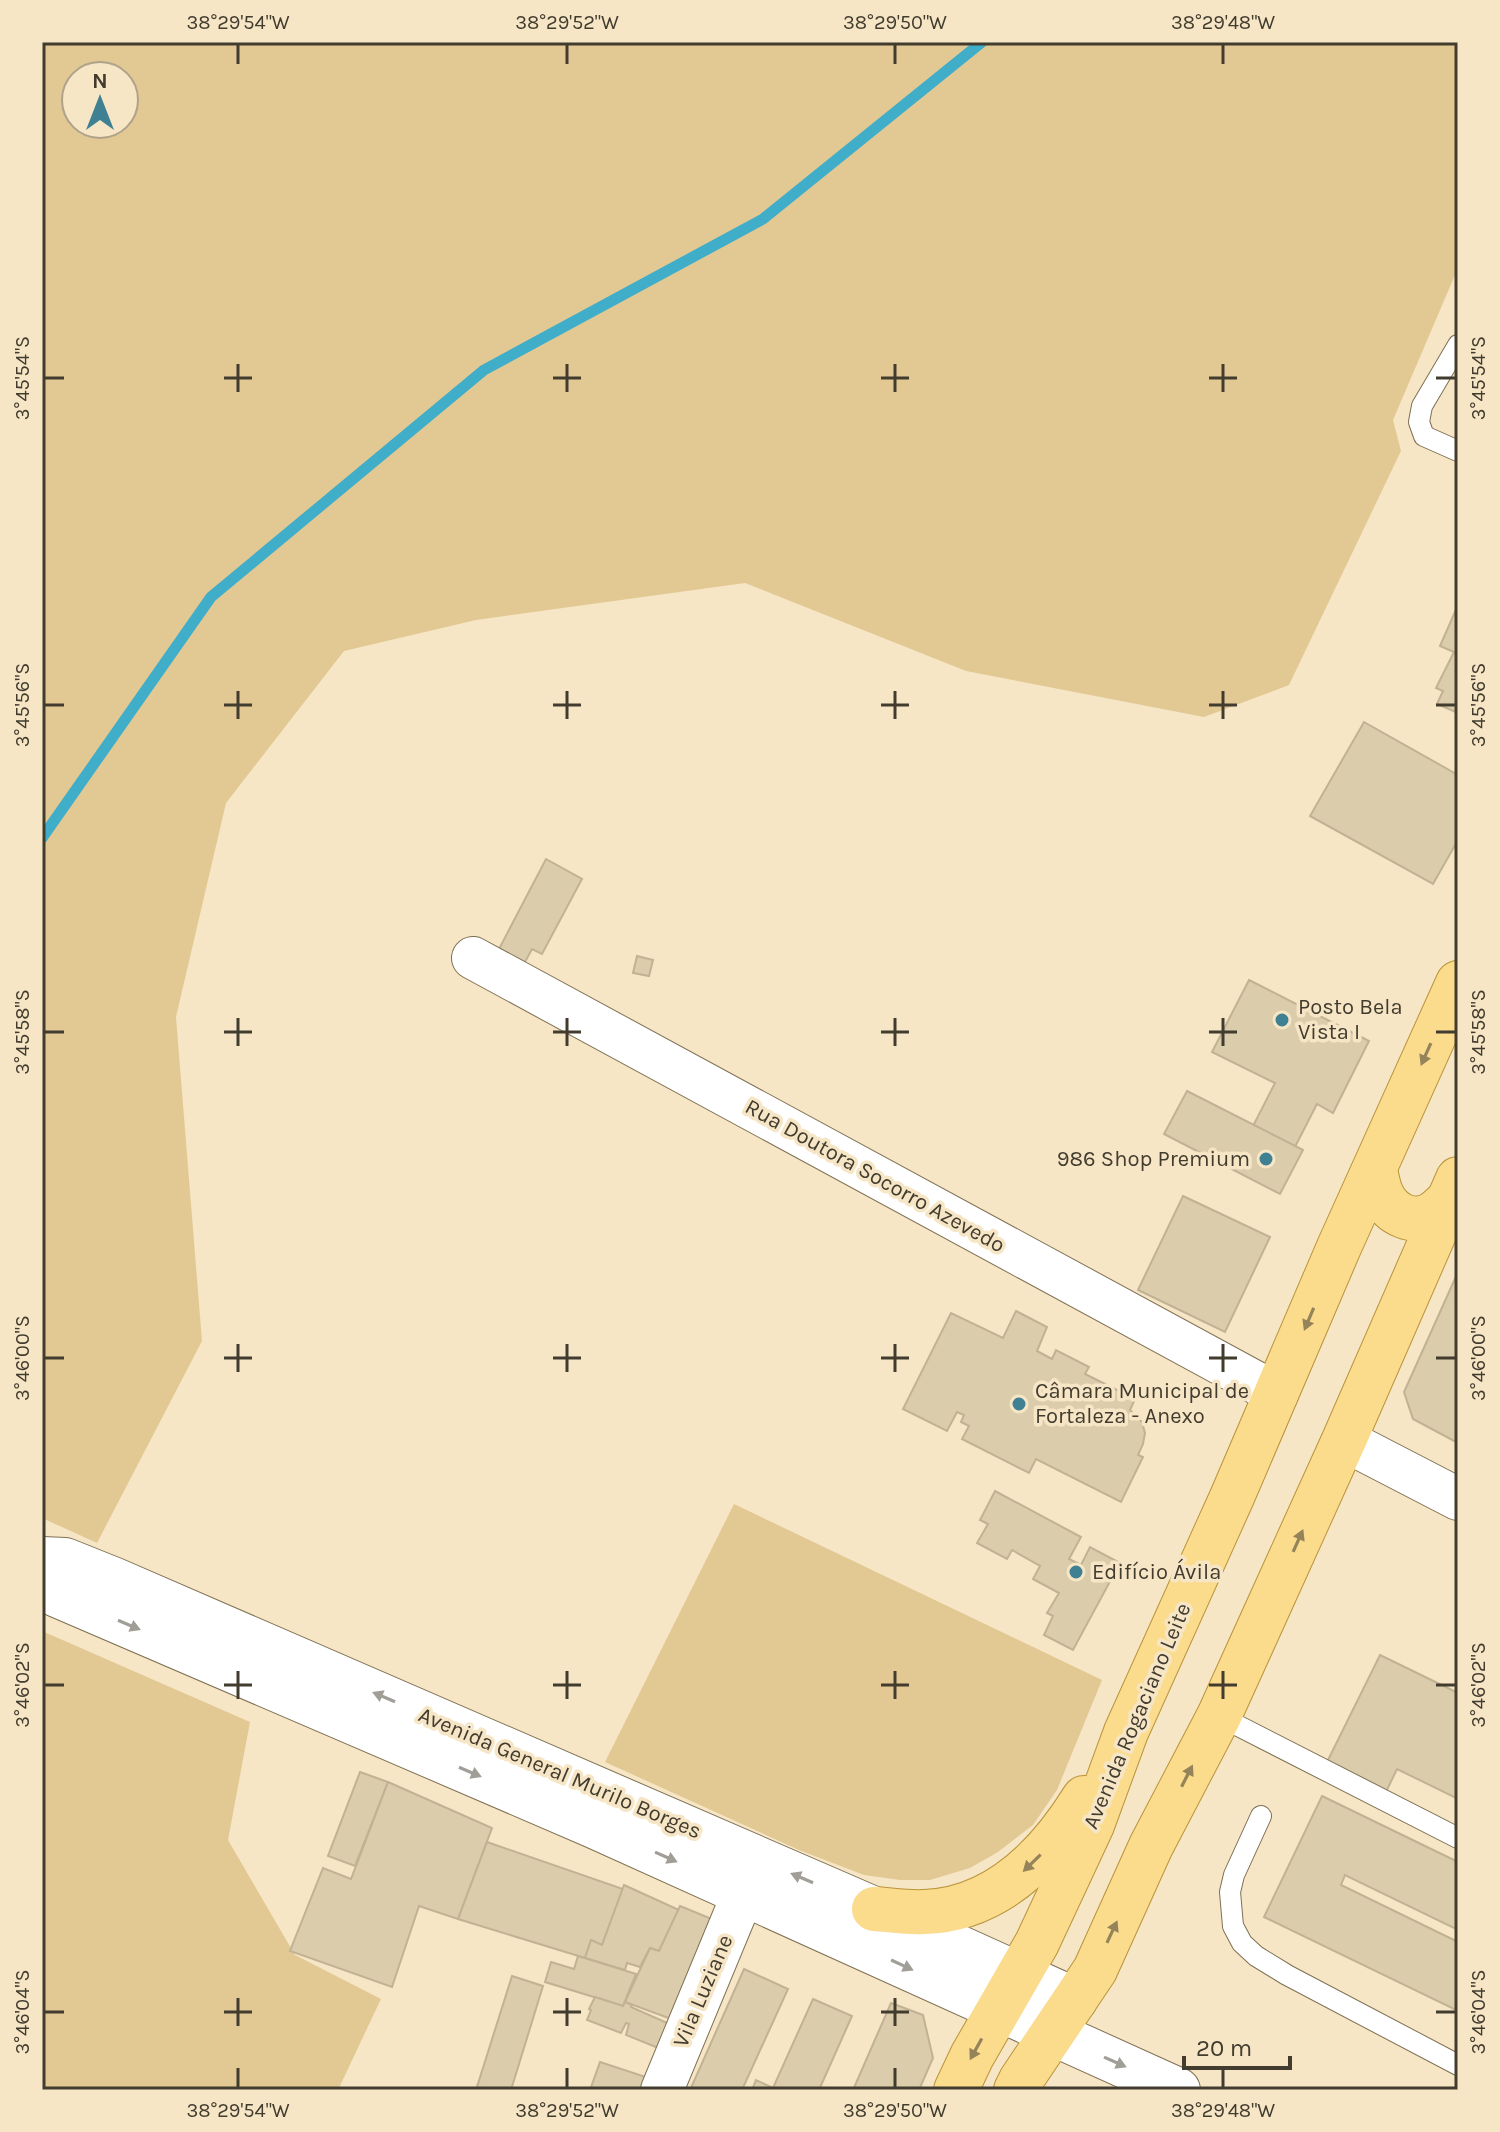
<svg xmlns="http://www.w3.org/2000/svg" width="1500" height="2132" viewBox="0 0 1500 2132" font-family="Karla,sans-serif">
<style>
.green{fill:#e2c994;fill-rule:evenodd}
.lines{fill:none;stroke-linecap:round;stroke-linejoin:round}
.stream{stroke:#40adc9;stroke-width:11}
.building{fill:#dbccac;stroke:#c1b293;stroke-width:2}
.service-casing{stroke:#7e7053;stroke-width:22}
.minor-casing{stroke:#7e7053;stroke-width:44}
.secondary-casing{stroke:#7e7053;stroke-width:46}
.primary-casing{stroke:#b89439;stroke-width:46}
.service{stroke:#fff;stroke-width:20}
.minor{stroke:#fff;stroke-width:42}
.secondary{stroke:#fff;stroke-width:44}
.primary{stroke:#fbdb8c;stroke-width:44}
.oneway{fill:#958459}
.oneway2{fill:#a09e97}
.ticks{fill:none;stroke:#423c2f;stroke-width:3}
.poi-dot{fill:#3f8093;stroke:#f6e6c6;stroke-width:3}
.labels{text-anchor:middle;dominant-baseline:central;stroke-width:7;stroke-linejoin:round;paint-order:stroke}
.poi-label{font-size:22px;fill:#423c2f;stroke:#f6e6c6;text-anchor:start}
.street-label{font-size:22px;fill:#423c2f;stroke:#f6e6c6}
.neatline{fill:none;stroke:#423c2f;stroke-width:3}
.ticks-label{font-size:20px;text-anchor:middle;fill:#423c2f}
</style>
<rect width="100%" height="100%" fill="#f6e6c6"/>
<g class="green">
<path d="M42,42H1458V268L1393,420L1401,451L1289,685L1204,717L966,671L745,583L476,620L344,651L226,803L176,1017L202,1341L97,1543L42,1518ZM76,76H124V124H76Z"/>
<polygon points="734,1504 1102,1680 1057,1790 1033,1825 998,1852 970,1868 930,1880 900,1880 864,1875 799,1850 605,1762"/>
<polygon points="42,1631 250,1722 228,1840 295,1955 381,1999 338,2090 42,2090"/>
</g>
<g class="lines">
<polyline class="stream" points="42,838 211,597 484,370 763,219 982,42"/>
</g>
<g class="building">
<polygon points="1458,605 1458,713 1437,704 1443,691 1436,688 1454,652 1440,646"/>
<polygon points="1364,722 1458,775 1458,840 1433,884 1310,816"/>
<polygon points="546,859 582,879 542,954 532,949 525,962 499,949"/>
<polygon points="637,956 653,960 649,976 633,973"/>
<polygon points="1249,980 1369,1041 1333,1113 1317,1104 1295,1147 1253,1126 1275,1083 1212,1052"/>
<polygon points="1187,1091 1303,1150 1280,1194 1164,1134"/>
<polygon points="1183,1196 1270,1237 1225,1332 1138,1290"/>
<polygon points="1458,1272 1458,1443 1413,1419 1404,1392"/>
<polygon points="1016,1311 1047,1327 1037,1351 1052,1359 1056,1350 1089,1367 1085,1374 1135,1399 1130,1410 1142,1422 1145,1433 1143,1444 1138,1455 1143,1457 1121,1502 1036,1459 1029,1473 962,1439 969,1426 961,1422 964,1415 957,1412 947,1431 903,1409 951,1313 1003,1338"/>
<polygon points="995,1491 1081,1537 1069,1559 1081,1565 1090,1547 1120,1563 1073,1650 1044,1635 1053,1616 1047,1613 1059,1593 1033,1579 1040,1566 1012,1550 1007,1559 977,1543 988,1524 980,1520"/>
<polygon points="1380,1655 1458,1693 1458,1799 1397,1769 1386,1792 1327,1762"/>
<polygon points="360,1772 388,1782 355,1866 328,1856"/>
<polygon points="388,1782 492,1828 458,1919 419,1906 392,1987 290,1951 323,1868 351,1879"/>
<polygon points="1322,1796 1458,1862 1458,1930 1345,1875 1341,1885 1458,1942 1458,2011 1264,1917"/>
<polygon points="487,1842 623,1889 602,1945 591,1940 585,1958 458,1919"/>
<polygon points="624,1885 679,1910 659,1951 650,1948 640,1967 627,1963 625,1970 585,1958 591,1940 602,1945"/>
<polygon points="680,1906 724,1924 682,2023 625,2002 650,1948 659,1951"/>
<polygon points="578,1956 636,1974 623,2006 545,1982 551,1962 574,1969"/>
<polygon points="744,1969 788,1989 742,2090 690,2090"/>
<polygon points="512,1976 543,1986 511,2090 476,2090"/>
<polygon points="595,1997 623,2006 625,2002 632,2005 631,2007 683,2030 673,2054 626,2035 629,2024 626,2023 621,2033 587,2020 591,2010 589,2009"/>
<polygon points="813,1999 852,2016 819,2090 752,2090 756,2080 773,2088"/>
<polygon points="891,2003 923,2015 933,2058 919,2090 853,2090"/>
<polygon points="600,2062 655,2080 651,2090 590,2090"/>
</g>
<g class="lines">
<defs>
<g id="service">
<polyline points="1458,345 1422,406 1419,422 1424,436 1458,451"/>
<polyline points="1219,1716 1458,1838"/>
<polyline points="1261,1816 1234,1875 1230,1892 1233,1926 1242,1943 1256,1956 1287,1975 1458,2065"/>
</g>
<g id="minor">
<polyline points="473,958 1277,1394"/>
<polyline points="1344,1440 1458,1499"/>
<polyline points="662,2090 744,1892"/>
</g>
<g id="secondary">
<polyline points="42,1559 65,1560 115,1580 874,1909 1075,2000"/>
<polyline points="42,1582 57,1595 594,1826 1178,2090"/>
</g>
<g id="primary">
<path d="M1375,1170C1377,1178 1378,1187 1382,1195C1391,1215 1415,1226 1434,1213C1440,1209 1444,1204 1449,1200"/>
<path d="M874,1909C890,1910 907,1913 924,1912C997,1910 1048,1856 1084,1798"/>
<polyline points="956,2090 972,2056 1037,1943 1092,1825 1126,1732 1232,1497 1339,1247 1458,983"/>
<polyline points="1016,2090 1021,2080 1095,1970 1151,1846 1219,1716 1344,1440 1458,1179"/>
</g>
</defs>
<use href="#service" class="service-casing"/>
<use href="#minor" class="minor-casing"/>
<use href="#secondary" class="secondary-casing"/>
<use href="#primary" class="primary-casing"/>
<use href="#service" class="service"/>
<use href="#minor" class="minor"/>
<use href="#secondary" class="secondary"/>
<use href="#primary" class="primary"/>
</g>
<defs><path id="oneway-solid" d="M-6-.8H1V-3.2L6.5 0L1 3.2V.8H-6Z" transform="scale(2)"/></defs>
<g class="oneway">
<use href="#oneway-solid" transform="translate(1426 1054) rotate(114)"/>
<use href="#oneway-solid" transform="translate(1309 1319) rotate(113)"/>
<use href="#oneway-solid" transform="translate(1298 1541) rotate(-66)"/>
<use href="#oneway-solid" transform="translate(1187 1776) rotate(-63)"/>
<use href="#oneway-solid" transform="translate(1032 1863) rotate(136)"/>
<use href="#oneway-solid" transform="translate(1112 1932) rotate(-65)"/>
<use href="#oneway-solid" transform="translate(976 2049) rotate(119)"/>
</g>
<g class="oneway2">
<use href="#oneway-solid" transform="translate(129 1625) rotate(23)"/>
<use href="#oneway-solid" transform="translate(384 1697) rotate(-157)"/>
<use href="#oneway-solid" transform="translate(470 1772) rotate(23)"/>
<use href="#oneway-solid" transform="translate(666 1857) rotate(24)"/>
<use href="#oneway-solid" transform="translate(802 1878) rotate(-157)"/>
<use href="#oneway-solid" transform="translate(902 1965) rotate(25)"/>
<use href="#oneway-solid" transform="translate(1115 2062) rotate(24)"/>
</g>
<path class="ticks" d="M238,44V64M567,44V64M895,44V64M1223,44V64M238,364V392M567,364V392M895,364V392M1223,364V392M44,378H64M224,378H252M553,378H581M881,378H909M1209,378H1237M1436,378H1456M238,691V719M567,691V719M895,691V719M1223,691V719M44,705H64M224,705H252M553,705H581M881,705H909M1209,705H1237M1436,705H1456M238,1018V1046M567,1018V1046M895,1018V1046M1223,1018V1046M44,1032H64M224,1032H252M553,1032H581M881,1032H909M1209,1032H1237M1436,1032H1456M238,1344V1372M567,1344V1372M895,1344V1372M1223,1344V1372M44,1358H64M224,1358H252M553,1358H581M881,1358H909M1209,1358H1237M1436,1358H1456M238,1671V1699M567,1671V1699M895,1671V1699M1223,1671V1699M44,1685H64M224,1685H252M553,1685H581M881,1685H909M1209,1685H1237M1436,1685H1456M238,1998V2026M567,1998V2026M895,1998V2026M44,2012H64M224,2012H252M553,2012H581M881,2012H909M1436,2012H1456M238,2068V2088M567,2068V2088M895,2068V2088M1223,2068V2088"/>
<g class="poi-dot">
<circle cx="1282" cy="1020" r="8"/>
<circle cx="1266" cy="1159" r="8"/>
<circle cx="1019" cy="1404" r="8"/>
<circle cx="1076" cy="1572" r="8"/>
</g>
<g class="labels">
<g class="poi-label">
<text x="1298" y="1007">Posto Bela<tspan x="1298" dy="25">Vista I</tspan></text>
<text x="1250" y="1159" text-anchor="end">986 Shop Premium</text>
<text x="1035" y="1391">Câmara Municipal de<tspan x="1035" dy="25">Fortaleza - Anexo</tspan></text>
<text x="1092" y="1572">Edifício Ávila</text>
</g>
<g class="street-label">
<text transform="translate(875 1176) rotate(29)">Rua Doutora Socorro Azevedo</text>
<text transform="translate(1137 1716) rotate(-67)">Avenida Rogaciano Leite</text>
<text transform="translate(560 1773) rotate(23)">Avenida General Murilo Borges</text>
<text transform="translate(703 1991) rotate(-67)">Vila Luziane</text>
</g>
</g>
<rect width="1500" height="2132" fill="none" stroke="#f6e6c6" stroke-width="88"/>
<g transform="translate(100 100)"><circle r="38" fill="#f6e6c6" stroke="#aea28a" stroke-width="2"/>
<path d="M0-6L14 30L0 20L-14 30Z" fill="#3f8093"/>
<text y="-12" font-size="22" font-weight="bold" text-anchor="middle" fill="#423c2f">N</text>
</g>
<path d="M1184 2056v12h106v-12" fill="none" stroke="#423c2f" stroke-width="4"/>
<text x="1196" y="2056" font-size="24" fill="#423c2f" stroke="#f6e6c6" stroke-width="6" paint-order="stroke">20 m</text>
<rect x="44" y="44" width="1412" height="2044" class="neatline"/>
<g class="ticks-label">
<text x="238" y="29">38°29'54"W</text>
<text x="567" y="29">38°29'52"W</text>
<text x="895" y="29">38°29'50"W</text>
<text x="1223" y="29">38°29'48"W</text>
<text transform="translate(22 378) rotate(-90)" y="7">3°45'54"S</text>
<text transform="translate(1478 378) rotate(-90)" y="7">3°45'54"S</text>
<text transform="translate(22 705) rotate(-90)" y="7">3°45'56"S</text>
<text transform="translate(1478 705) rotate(-90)" y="7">3°45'56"S</text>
<text transform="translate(22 1032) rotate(-90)" y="7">3°45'58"S</text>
<text transform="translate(1478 1032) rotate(-90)" y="7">3°45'58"S</text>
<text transform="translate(22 1358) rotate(-90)" y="7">3°46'00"S</text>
<text transform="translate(1478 1358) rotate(-90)" y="7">3°46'00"S</text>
<text transform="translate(22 1685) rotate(-90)" y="7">3°46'02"S</text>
<text transform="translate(1478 1685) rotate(-90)" y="7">3°46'02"S</text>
<text transform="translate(22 2012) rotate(-90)" y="7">3°46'04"S</text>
<text transform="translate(1478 2012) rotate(-90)" y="7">3°46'04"S</text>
<text x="238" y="2117">38°29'54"W</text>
<text x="567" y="2117">38°29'52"W</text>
<text x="895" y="2117">38°29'50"W</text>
<text x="1223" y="2117">38°29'48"W</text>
</g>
</svg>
